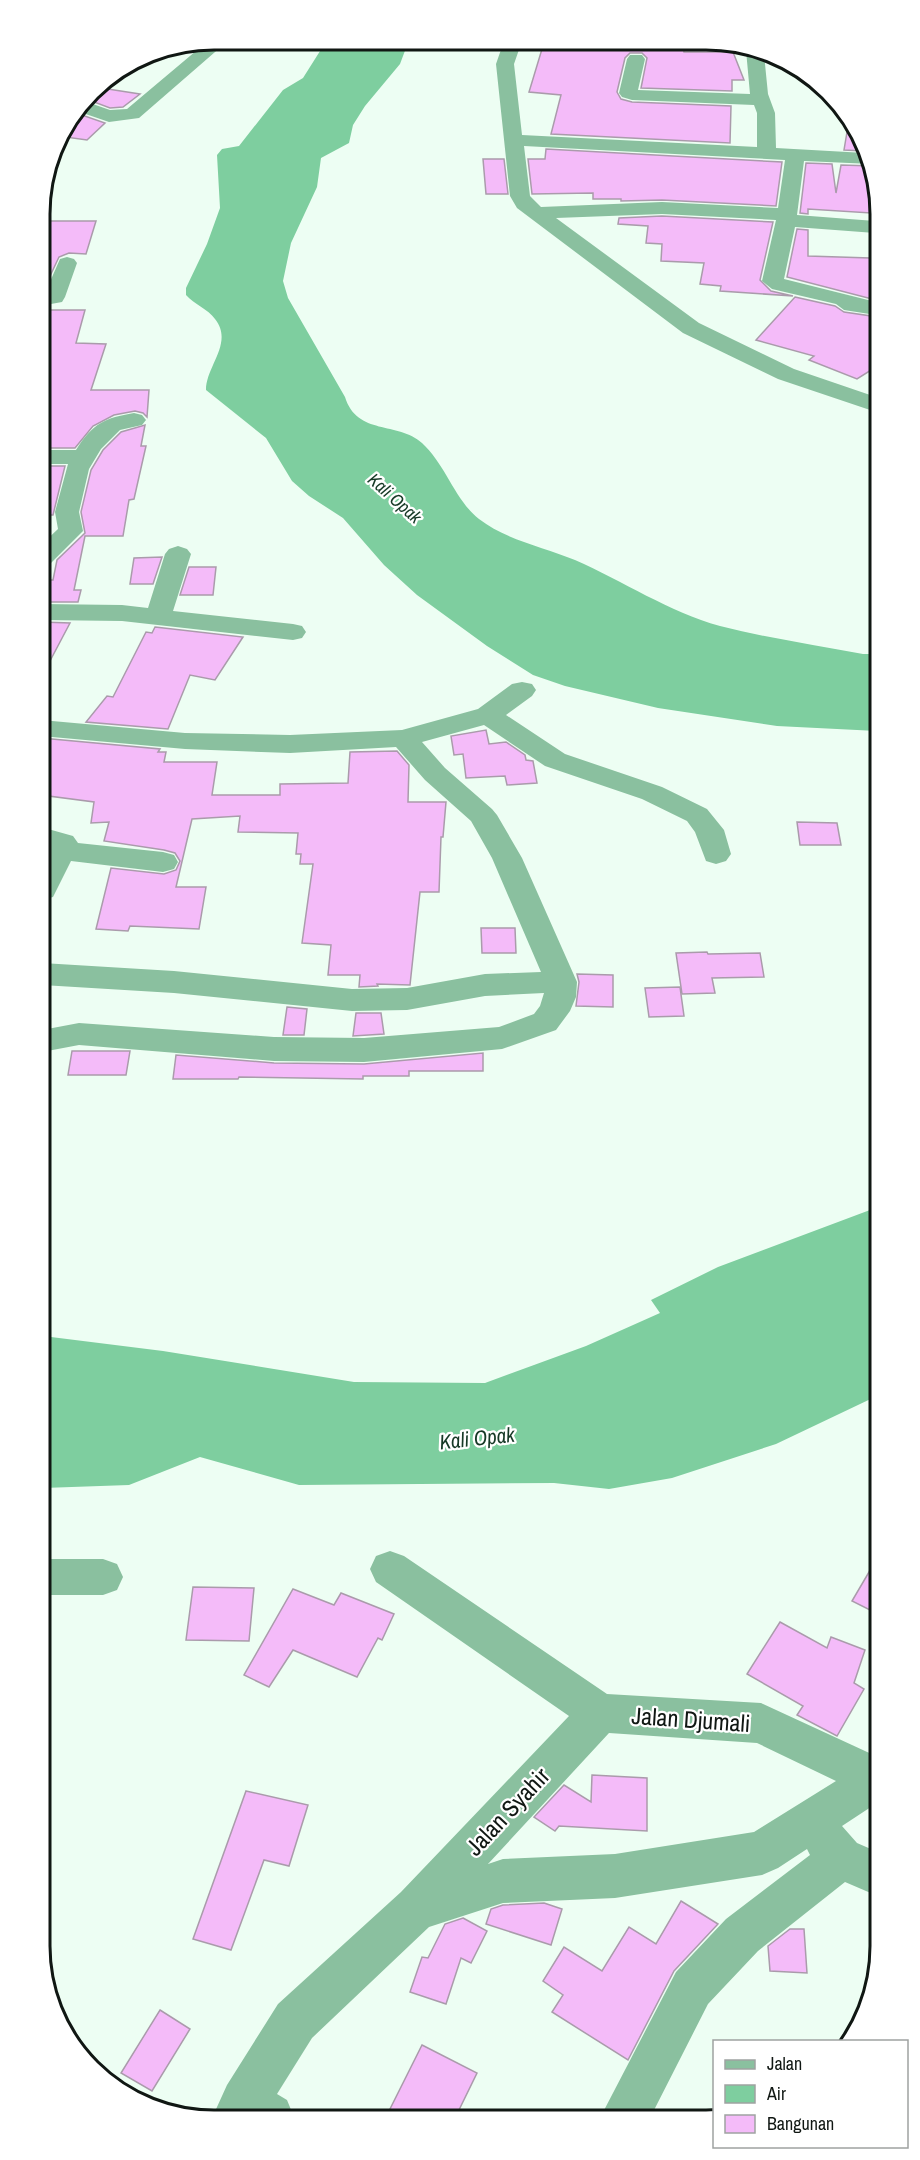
<svg xmlns="http://www.w3.org/2000/svg" width="920" height="2160" viewBox="0 0 920 2160" font-family="'Archivo Narrow',sans-serif">
<style>
.water{fill:#7ece9f}
.building{fill:#f4bbf9;stroke:#aa9bab;stroke-width:1.5}
.lines{fill:none;stroke-linecap:round;stroke-linejoin:round}
.minor{fill:#8ac09f;fill-rule:evenodd}
.labels{text-anchor:middle;dominant-baseline:central;stroke-width:4.5;stroke-linejoin:round;paint-order:stroke}
.far-water-label{font-size:18px;font-style:italic;fill:#163926;stroke:#fff}
.water-label{font-size:21px;font-style:italic;fill:#163926;stroke:#fff}
.near-street-label{font-size:24px;fill:#101713;stroke:#fff}
.rim{fill:none;stroke:#101713;stroke-width:3}
</style>
<rect width="100%" height="100%" fill="#edfef3"/>
<g class="water">
<path d="M327,40H409L400,64L365,106L353,125L349,143L321,158L317,187L291,243L283,281L288,298L345,397C357,436 398,421 422,443C446,465 454,499 479,519C506,540 544,547 575,560C623,581 669,612 720,626C767,638 816,645 863,654H877V731L777,726L658,708L565,686L533,675L487,646L417,595L384,565L343,518L309,496L292,481L266,438L206,390C206,366 234,343 215,319C208,309 194,304 186,295V288L207,244L220,208L217,155L222,149L239,146L283,90L303,78Z"/>
<polygon points="878,1207 879,1395 776,1444 672,1478 609,1489 554,1483 299,1485 200,1457 129,1485 43,1488 43,1336 163,1351 354,1382 485,1383 586,1346 660,1313 651,1300 718,1267"/>
</g>
<g class="building">
<polygon points="547,42 633,46 633,43 663,43 683,44 684,52 733,52 744,80 732,80 732,91 641,88 647,58 642,53 630,53 625,58 617,92 621,99 632,102 731,106 730,143 551,134 561,95 529,92 542,49 547,49"/>
<polygon points="95,87 140,94 123,107 110,108 86,99"/>
<polygon points="76,112 76,113 105,123 87,140 58,136"/>
<polygon points="848,126 858,142 864,151 844,150"/>
<polygon points="546,149 782,162 776,206 662,200 621,201 621,199 593,199 593,193 532,194 528,159 545,159"/>
<polygon points="483,159 504,159 508,194 486,194"/>
<polygon points="806,163 832,164 836,193 841,165 873,166 875,197 871,197 871,213 808,209 808,214 800,213"/>
<polygon points="662,216 773,222 760,280 771,291 793,296 720,291 721,286 700,284 704,263 661,261 662,244 646,243 648,226 618,224 619,218"/>
<polygon points="39,221 96,221 86,254 69,253 59,257 43,291 40,292"/>
<polygon points="797,229 808,230 808,256 870,258 872,299 787,277"/>
<polygon points="795,297 835,306 844,312 871,316 870,323 876,323 876,367 857,379 809,360 814,356 756,340"/>
<polygon points="47,307 45,310 85,310 76,343 106,344 91,390 149,390 147,417 143,413 135,411 114,415 93,426 75,448 40,448 40,308"/>
<polygon points="145,425 141,446 146,446 134,499 129,500 123,536 85,536 74,590 81,590 78,602 41,602 41,580 53,580 57,560 85,533 81,512 91,470 103,450 121,432"/>
<polygon points="40,466 65,466 53,515 40,515"/>
<polygon points="162,557 153,584 130,584 134,558"/>
<polygon points="189,567 216,567 213,595 180,595"/>
<polygon points="41,622 70,623 41,678"/>
<polygon points="155,627 243,637 215,680 190,675 168,729 86,722 107,696 113,697 146,632 152,633"/>
<polygon points="486,730 489,744 506,742 525,755 526,760 533,761 537,783 507,785 505,776 466,778 463,754 454,755 451,736"/>
<polygon points="41,738 160,749 158,752 166,752 164,762 217,762 212,795 280,795 280,784 348,783 350,752 397,751 409,765 408,802 446,802 443,837 441,837 439,892 420,892 410,985 377,984 378,986 359,987 360,975 328,975 331,945 302,943 313,864 300,864 301,854 296,854 298,833 238,832 240,816 192,819 176,887 206,887 199,929 130,926 128,931 96,929 111,868 164,874 176,870 180,861 175,853 164,850 104,841 109,822 91,823 94,802 41,795"/>
<polygon points="797,822 837,823 841,845 800,845"/>
<polygon points="481,928 515,928 516,953 482,953"/>
<polygon points="707,952 708,954 760,953 764,977 712,978 715,993 682,994 676,953"/>
<polygon points="577,974 613,975 613,1007 576,1006 579,982"/>
<polygon points="680,987 684,1016 649,1017 645,988"/>
<polygon points="287,1007 307,1009 304,1035 283,1035"/>
<polygon points="356,1013 381,1013 384,1034 353,1036"/>
<polygon points="72,1051 130,1051 126,1075 68,1075"/>
<polygon points="483,1053 483,1071 409,1071 409,1076 363,1076 363,1079 239,1077 238,1079 173,1079 176,1055 274,1063 364,1064"/>
<polygon points="879,1555 880,1602 880,1615 852,1601"/>
<polygon points="193,1587 254,1588 249,1641 186,1640"/>
<polygon points="293,1589 334,1605 341,1593 394,1614 382,1640 378,1638 357,1677 293,1650 269,1687 244,1675"/>
<polygon points="780,1622 827,1648 831,1637 865,1650 854,1683 864,1689 837,1736 797,1715 803,1706 747,1674"/>
<polygon points="592,1775 647,1778 647,1831 559,1826 555,1831 534,1817 564,1785 591,1802"/>
<polygon points="246,1791 308,1805 289,1866 264,1860 231,1950 193,1939"/>
<polygon points="681,1901 718,1924 674,1971 628,2060 552,2012 563,1995 543,1981 564,1947 602,1971 629,1927 656,1944"/>
<polygon points="544,1903 562,1909 551,1945 486,1924 491,1909 503,1905"/>
<polygon points="463,1918 487,1931 471,1963 461,1958 446,2004 410,1992 422,1957 428,1958 445,1924"/>
<polygon points="790,1929 804,1929 807,1973 770,1971 768,1946"/>
<polygon points="160,2010 190,2029 152,2091 121,2073"/>
<polygon points="422,2045 477,2073 456,2116 404,2117 390,2109"/>
</g>
<g class="lines">
<g class="minor">
<polygon points="230,39 139,118 109,122 77,111 84,101 110,110 127,109 209,40"/>
<path d="M504,41H522L514,64L522,135L757,147V113L754,105L632,100L622,97L619,93L627,59L630,55H642L645,59L638,90L750,94L746,50L749,47L764,54L768,94L775,113L776,148L865,153L872,164L804,161L797,215L875,221V233L795,227L784,279L876,302V315L844,310L836,304L772,289L762,281L776,220L662,214L556,218L699,323L794,369L876,397V412L778,379L683,333L517,208L510,196L496,64ZM524,146L785,160L778,208L662,202L541,207L530,196Z"/>
<polygon points="67,257 74,259 77,263 65,297 62,302 40,306 40,294 45,293 60,259"/>
<path d="M134,413L142,415L146,420L142,425L120,430L101,449L89,469L79,512L83,531L49,565L41,567L40,546L58,529L55,512L68,464H40V450H76C93,423 105,418 134,413Z"/>
<polygon points="178,546 187,549 191,554 173,611 293,624 302,626 306,632 302,638 293,640 122,621 41,620 41,604 122,605 148,608 165,554 169,549"/>
<polygon points="522,682 532,684 536,690 532,696 506,715 565,754 662,787 707,809 724,830 731,854 726,861 716,864 706,861 695,832 687,821 642,799 545,766 484,725 422,742 445,768 492,809 497,815 522,858 577,982 576,997 570,1011 556,1030 502,1049 364,1062 274,1061 79,1045 42,1052 42,1030 79,1023 274,1037 364,1038 499,1027 534,1014 540,1006 544,993 485,996 407,1010 352,1011 174,993 42,985 42,963 174,971 352,989 407,988 485,974 541,972 492,858 471,821 425,780 396,747 290,753 185,749 41,736 41,720 185,733 290,735 402,730 478,709 512,684"/>
<polygon points="41,827 73,836 78,843 163,852 174,855 178,862 174,869 163,872 71,861 53,897 42,900 41,862 49,848 41,846"/>
<path d="M390,1551L404,1556L607,1694L761,1703L878,1757L880,1756V1801L842,1826L857,1843L880,1853V1897L845,1882L758,1951L708,2004L651,2116H601L676,1972L726,1919L810,1855L807,1849L778,1868L762,1875L615,1898L503,1903L429,1927L312,2038L277,2094L287,2100L294,2117L212,2118L227,2085L278,2004L401,1892L569,1716L376,1582L370,1569L376,1556ZM609,1733L757,1743L836,1781L754,1832L615,1854L503,1859L488,1864Z"/>
<polygon points="44,1559 103,1559 117,1564 123,1577 117,1590 103,1595 44,1595"/>
</g>
</g>
<g class="labels">
<g class="far-water-label">
<text transform="translate(395 498) rotate(42)">Kali Opak</text>
</g>
<g class="water-label">
<text transform="translate(477 1438) rotate(-6)">Kali Opak</text>
</g>
<g class="near-street-label">
<text transform="translate(691 1719) rotate(4)">Jalan Djumali</text>
<text transform="translate(507 1811) rotate(-47)">Jalan Syahir</text>
</g>
</g>
<path d="M0 0H920V2160H0ZM214 50H706A164 164 0 0 1 870 214V1946A164 164 0 0 1 706 2110H214A164 164 0 0 1 50 1946V214A164 164 0 0 1 214 50Z" fill="#fff" fill-rule="evenodd"/>
<path class="rim" d="M214 50H706A164 164 0 0 1 870 214V1946A164 164 0 0 1 706 2110H214A164 164 0 0 1 50 1946V214A164 164 0 0 1 214 50Z"/>
<rect x="713" y="2040" width="195" height="108" fill="#ffffff" stroke="#9fa2a1" stroke-width="1.5"/>
<rect x="725" y="2060" width="30" height="9" fill="#8ac09f" stroke="#9fa2a1" stroke-width="1.5"/>
<text x="767" y="2070" font-size="18" fill="#101713">Jalan</text>
<rect x="725" y="2085" width="30" height="18" fill="#7ece9f" stroke="#9fa2a1" stroke-width="1.5"/>
<text x="767" y="2100" font-size="18" fill="#101713">Air</text>
<rect x="725" y="2115" width="30" height="18" fill="#f4bbf9" stroke="#9fa2a1" stroke-width="1.5"/>
<text x="767" y="2130" font-size="18" fill="#101713">Bangunan</text>
</svg>
